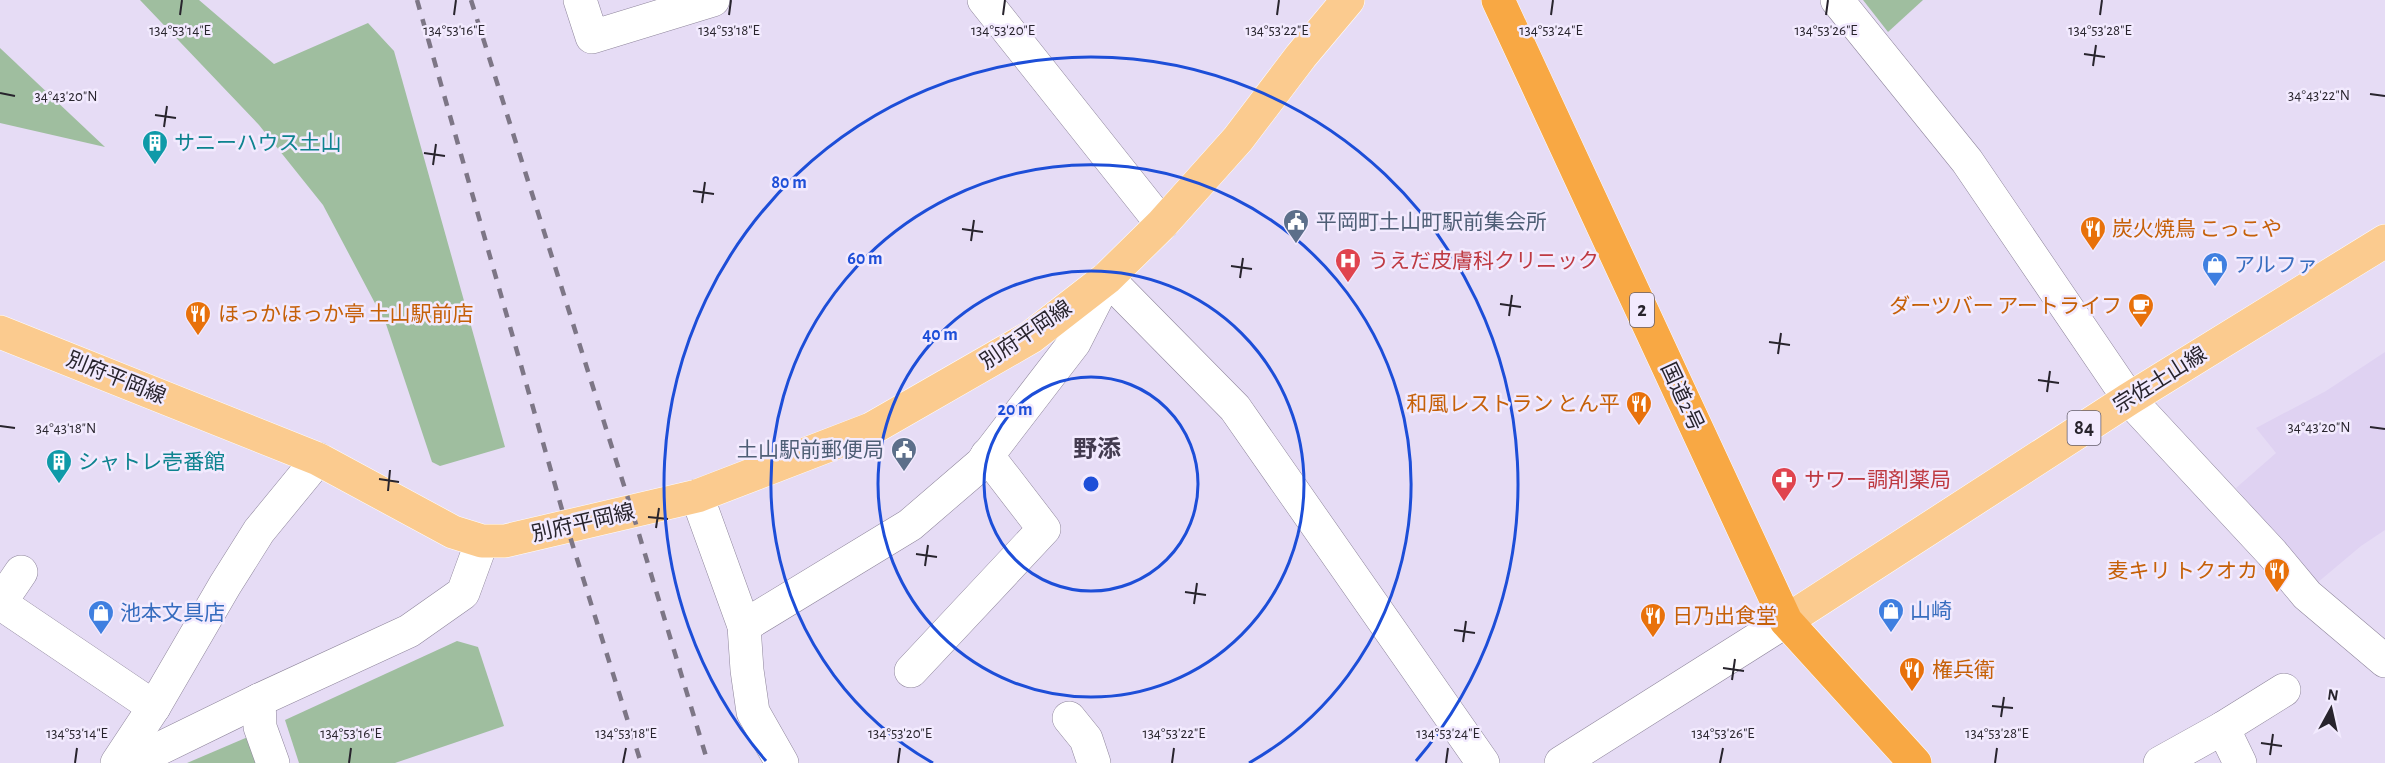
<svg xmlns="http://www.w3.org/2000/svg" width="2385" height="763" viewBox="0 0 2385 763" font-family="'Alegreya Sans','Noto Sans JP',sans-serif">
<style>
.built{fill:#dfd2f2}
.green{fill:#9fbe9f}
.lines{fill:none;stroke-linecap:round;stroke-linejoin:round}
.minor-casing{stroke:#8f869c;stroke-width:34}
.major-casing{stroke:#fff;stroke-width:34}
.highway-casing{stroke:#fff;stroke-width:34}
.minor{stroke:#fff;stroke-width:33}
.major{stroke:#fbcb8f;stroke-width:33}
.highway{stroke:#f8a844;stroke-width:33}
.rail{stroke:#7d7686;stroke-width:4.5;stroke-dasharray:10 10;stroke-linecap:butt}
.ticks{fill:none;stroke:#28242d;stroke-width:2}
.ring{fill:none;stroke:#1d4ed8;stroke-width:3}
.labels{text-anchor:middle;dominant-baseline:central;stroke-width:5;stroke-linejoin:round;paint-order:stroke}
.shield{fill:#f2eafe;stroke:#655f6c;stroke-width:1.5}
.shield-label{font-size:20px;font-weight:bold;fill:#28242d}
.culture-label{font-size:21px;fill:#0d838f;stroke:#f2eafe;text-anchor:start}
.service-label{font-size:21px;fill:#4e5e75;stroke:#f2eafe;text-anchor:start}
.food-label{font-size:21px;fill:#c56008;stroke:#f2eafe;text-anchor:start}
.health-label{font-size:21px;fill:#be3a42;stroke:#f2eafe;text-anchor:start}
.shop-label{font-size:21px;fill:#366cbe;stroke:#f2eafe;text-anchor:start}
.street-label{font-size:21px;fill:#28242d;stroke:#f2eafe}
.quarter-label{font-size:24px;font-weight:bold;fill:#433b4f;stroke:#f2eafe}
.ticks-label{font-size:15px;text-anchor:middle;fill:#28242d;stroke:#f2eafe;stroke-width:5;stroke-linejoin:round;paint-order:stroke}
.centre{fill:#1d4ed8;stroke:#f2eafe;stroke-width:3}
.ring-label{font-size:18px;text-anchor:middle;font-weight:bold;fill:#1d4ed8;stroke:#f2eafe;stroke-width:5;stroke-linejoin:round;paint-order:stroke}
</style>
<rect width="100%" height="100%" fill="#e6dcf5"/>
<polygon class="built" points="2385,352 2385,530 2361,546 2317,583 2236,488 2276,453 2256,428 2326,391"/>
<g class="green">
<polygon points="140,0 199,0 274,64 368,23 394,51 505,447 440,466 432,462 386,324 323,205 259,125"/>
<polygon points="1863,0 1923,0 1888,32"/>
<polygon points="0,48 105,147 0,123"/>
<polygon points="457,641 478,647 504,726 395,763 299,763 285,720"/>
<polygon points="257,733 266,763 187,763"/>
</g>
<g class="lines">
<defs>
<g id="minor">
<polyline points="580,0 592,37 713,0"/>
<polyline points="984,0 1162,224"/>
<polyline points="1837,0 1967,161 2129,399 2272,553 2307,595 2385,661"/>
<polyline points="697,496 744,626 747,670 753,712 782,763"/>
<polyline points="0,603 154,707"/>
<polyline points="0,603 21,572"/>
<polyline points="744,626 910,525 981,464 1074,343 1107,278 1235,408 1483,763"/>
<polyline points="911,671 1044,529 987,455"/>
<polyline points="259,700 260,727 273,763"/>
<polyline points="1069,718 1086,739 1094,763"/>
<polyline points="2223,728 2284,690"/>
<polyline points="117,763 154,707 225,585 259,531 318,459"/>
<polyline points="130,763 259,700 409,631 463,593 482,541"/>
<polyline points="1561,763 1786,621"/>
<polyline points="2160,763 2223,728 2240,763"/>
</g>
<g id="major">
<polyline points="0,332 318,459 453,532 482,541 505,541 697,496 871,429 1031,337 1107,278 1162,224 1238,139 1301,56 1348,0"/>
<polyline points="1786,621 2129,399 2385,241"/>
</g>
<polyline id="highway" points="1498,0 1786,621 1915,763"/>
</defs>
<use href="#minor" class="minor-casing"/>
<use href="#major" class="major-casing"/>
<use href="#highway" class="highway-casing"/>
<use href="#minor" class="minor"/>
<use href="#major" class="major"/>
<use href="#highway" class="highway"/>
<g class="rail">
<polyline points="417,0 567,527 641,763"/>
<polyline points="471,0 632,511 708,763"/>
</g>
</g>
<path class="ticks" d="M180,15L182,0M454,15L456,0M729,15L731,0M1003,15L1005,0M1277,15L1279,0M1551,15L1553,0M1826,15L1828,0M2100,15L2102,0M2084,54L2105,57M2093,66L2096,45M0,93L15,96M2370,94L2385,96M155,115L176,118M164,127L167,106M424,153L445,156M433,165L436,144M693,191L714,194M702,203L705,182M962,229L983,232M971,241L974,220M1231,266L1252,269M1240,278L1243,258M1500,304L1521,307M1509,316L1512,295M1769,342L1790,345M1778,354L1781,333M2038,380L2059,383M2047,392L2050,371M0,426L15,428M2370,427L2385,429M379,479L399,482M388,491L390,470M648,517L668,519M656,528L659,508M916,554L937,557M925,566L928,545M1185,592L1206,595M1194,604L1197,583M1454,630L1475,633M1463,642L1466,621M1723,668L1744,671M1732,680L1735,659M1992,706L2013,708M2001,717L2004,697M2261,743L2282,746M2270,755L2273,734M75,763L77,748M349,763L351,748M623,763L626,748M898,763L900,748M1172,763L1174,748M1446,763L1448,748M1720,763L1723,748M1995,763L1997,748"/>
<g class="ring">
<circle cx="1091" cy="484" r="107"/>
<circle cx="1091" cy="484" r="213"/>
<path d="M933 763A320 320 0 1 1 1249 763"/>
<path d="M766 761A427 427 0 1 1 1416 761"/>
</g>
<defs>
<symbol id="building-pin" viewBox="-11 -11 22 30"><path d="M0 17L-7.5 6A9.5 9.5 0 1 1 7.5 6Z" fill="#0f9aa8" stroke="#f2eafe"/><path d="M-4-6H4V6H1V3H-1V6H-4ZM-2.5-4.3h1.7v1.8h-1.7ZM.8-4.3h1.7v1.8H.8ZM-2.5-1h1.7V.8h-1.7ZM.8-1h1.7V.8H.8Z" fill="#fff"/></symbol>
<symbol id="civic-pin" viewBox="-11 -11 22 30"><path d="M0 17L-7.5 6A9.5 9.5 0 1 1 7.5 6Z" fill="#5c6f8a" stroke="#f2eafe"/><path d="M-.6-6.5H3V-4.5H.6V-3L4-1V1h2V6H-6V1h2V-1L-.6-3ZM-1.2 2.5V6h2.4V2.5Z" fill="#fff"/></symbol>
<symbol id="restaurant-pin" viewBox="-11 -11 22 30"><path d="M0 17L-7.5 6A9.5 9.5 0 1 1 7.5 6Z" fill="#e8710a" stroke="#f2eafe"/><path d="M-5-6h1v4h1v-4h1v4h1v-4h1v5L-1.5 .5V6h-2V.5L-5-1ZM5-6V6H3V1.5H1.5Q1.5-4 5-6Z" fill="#fff"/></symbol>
<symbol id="hospital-pin" viewBox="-11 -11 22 30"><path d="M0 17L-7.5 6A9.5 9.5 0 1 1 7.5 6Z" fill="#e0444e" stroke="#f2eafe"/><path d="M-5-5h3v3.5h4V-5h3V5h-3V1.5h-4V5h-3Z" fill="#fff"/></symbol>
<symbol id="shop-pin" viewBox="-11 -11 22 30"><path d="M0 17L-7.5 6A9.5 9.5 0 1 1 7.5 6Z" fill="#3f7fe0" stroke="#f2eafe"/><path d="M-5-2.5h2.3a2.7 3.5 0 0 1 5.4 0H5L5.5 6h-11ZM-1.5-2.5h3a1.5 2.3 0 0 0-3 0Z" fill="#fff"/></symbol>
<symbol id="cafe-pin" viewBox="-11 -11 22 30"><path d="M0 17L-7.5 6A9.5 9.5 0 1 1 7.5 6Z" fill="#e8710a" stroke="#f2eafe"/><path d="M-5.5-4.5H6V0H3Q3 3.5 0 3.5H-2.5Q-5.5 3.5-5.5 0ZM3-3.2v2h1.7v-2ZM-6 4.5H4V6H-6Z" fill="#fff"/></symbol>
<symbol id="pharmacy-pin" viewBox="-11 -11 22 30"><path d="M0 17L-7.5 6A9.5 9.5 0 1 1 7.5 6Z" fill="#e0444e" stroke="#f2eafe"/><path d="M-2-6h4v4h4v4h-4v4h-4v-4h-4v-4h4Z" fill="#fff"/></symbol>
</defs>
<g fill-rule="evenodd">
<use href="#building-pin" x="140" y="128" width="30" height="40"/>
<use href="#civic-pin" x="1281" y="207" width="30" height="40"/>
<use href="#restaurant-pin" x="2078" y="214" width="30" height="40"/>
<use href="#hospital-pin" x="1333" y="246" width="30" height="40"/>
<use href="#shop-pin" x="2200" y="250" width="30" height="40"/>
<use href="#cafe-pin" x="2126" y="291" width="30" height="40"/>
<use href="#restaurant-pin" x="183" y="299" width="30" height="40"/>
<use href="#restaurant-pin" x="1624" y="389" width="30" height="40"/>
<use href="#civic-pin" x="889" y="435" width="30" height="40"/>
<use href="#building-pin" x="44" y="447" width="30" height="40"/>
<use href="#pharmacy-pin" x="1769" y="465" width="30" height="40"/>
<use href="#restaurant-pin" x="2262" y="556" width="30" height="40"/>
<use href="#shop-pin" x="1876" y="596" width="30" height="40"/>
<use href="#shop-pin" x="86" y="598" width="30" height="40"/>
<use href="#restaurant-pin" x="1638" y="601" width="30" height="40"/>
<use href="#restaurant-pin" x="1897" y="655" width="30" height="40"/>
</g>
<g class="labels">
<g class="shield">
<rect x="1630" y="293" width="24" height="34" rx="4.5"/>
<rect x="2067.5" y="411" width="33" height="34" rx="4.5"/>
</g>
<g class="shield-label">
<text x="1642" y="310">2</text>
<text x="2084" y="428">84</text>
</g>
<g class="culture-label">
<text x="174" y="143">サニーハウス土山</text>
<text x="78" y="462">シャトレ壱番館</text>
</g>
<g class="service-label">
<text x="1316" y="222">平岡町土山町駅前集会所</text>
<text x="884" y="450" text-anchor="end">土山駅前郵便局</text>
</g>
<g class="food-label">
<text x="2112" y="229">炭火焼鳥 こっこや</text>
<text x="2122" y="306" text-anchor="end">ダーツバー アートライフ</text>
<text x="218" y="314">ほっかほっか亭 土山駅前店</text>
<text x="1620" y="404" text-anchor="end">和風レストラン とん平</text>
<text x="2258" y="571" text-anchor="end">麦キリ トクオカ</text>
<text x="1672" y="616">日乃出食堂</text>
<text x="1932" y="670">権兵衛</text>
</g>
<g class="health-label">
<text x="1368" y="261">うえだ皮膚科クリニック</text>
<text x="1804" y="480">サワー調剤薬局</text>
</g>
<g class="shop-label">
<text x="2234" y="265">アルファ</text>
<text x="1910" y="611">山崎</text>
<text x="120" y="613">池本文具店</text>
</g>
<g class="street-label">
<text transform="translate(1026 335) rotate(-34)">別府平岡線</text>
<text transform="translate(116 378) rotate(22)">別府平岡線</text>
<text transform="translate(2160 380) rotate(-32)">宗佐土山線</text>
<text transform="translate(1682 397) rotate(65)">国道2号</text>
<text transform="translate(583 523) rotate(-13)">別府平岡線</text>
</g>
<g class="quarter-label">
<text x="1097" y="450">野添</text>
</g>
</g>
<g class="ticks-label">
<text x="180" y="35">134°53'14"E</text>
<text x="454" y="35">134°53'16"E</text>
<text x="729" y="35">134°53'18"E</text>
<text x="1003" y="35">134°53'20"E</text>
<text x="1277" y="35">134°53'22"E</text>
<text x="1551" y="35">134°53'24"E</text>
<text x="1826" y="35">134°53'26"E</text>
<text x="2100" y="35">134°53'28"E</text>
<text x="2319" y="100">34°43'22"N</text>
<text x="66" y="101">34°43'20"N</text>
<text x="2319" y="432">34°43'20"N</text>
<text x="66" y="433">34°43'18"N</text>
<text x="77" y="738">134°53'14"E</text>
<text x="351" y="738">134°53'16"E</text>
<text x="626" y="738">134°53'18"E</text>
<text x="900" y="738">134°53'20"E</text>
<text x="1174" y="738">134°53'22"E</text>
<text x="1448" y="738">134°53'24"E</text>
<text x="1723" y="738">134°53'26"E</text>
<text x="1997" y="738">134°53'28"E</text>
</g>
<circle cx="1091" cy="484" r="9" class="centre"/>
<g class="ring-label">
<text x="789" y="188">80 m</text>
<text x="865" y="264">60 m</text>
<text x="940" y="340">40 m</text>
<text x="1015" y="415">20 m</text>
</g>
<g transform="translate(2331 709) rotate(8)" stroke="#f2eafe" stroke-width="4.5" paint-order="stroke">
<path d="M0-4.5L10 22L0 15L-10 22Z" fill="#28242d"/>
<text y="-9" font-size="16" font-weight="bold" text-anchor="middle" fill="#28242d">N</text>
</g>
</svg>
